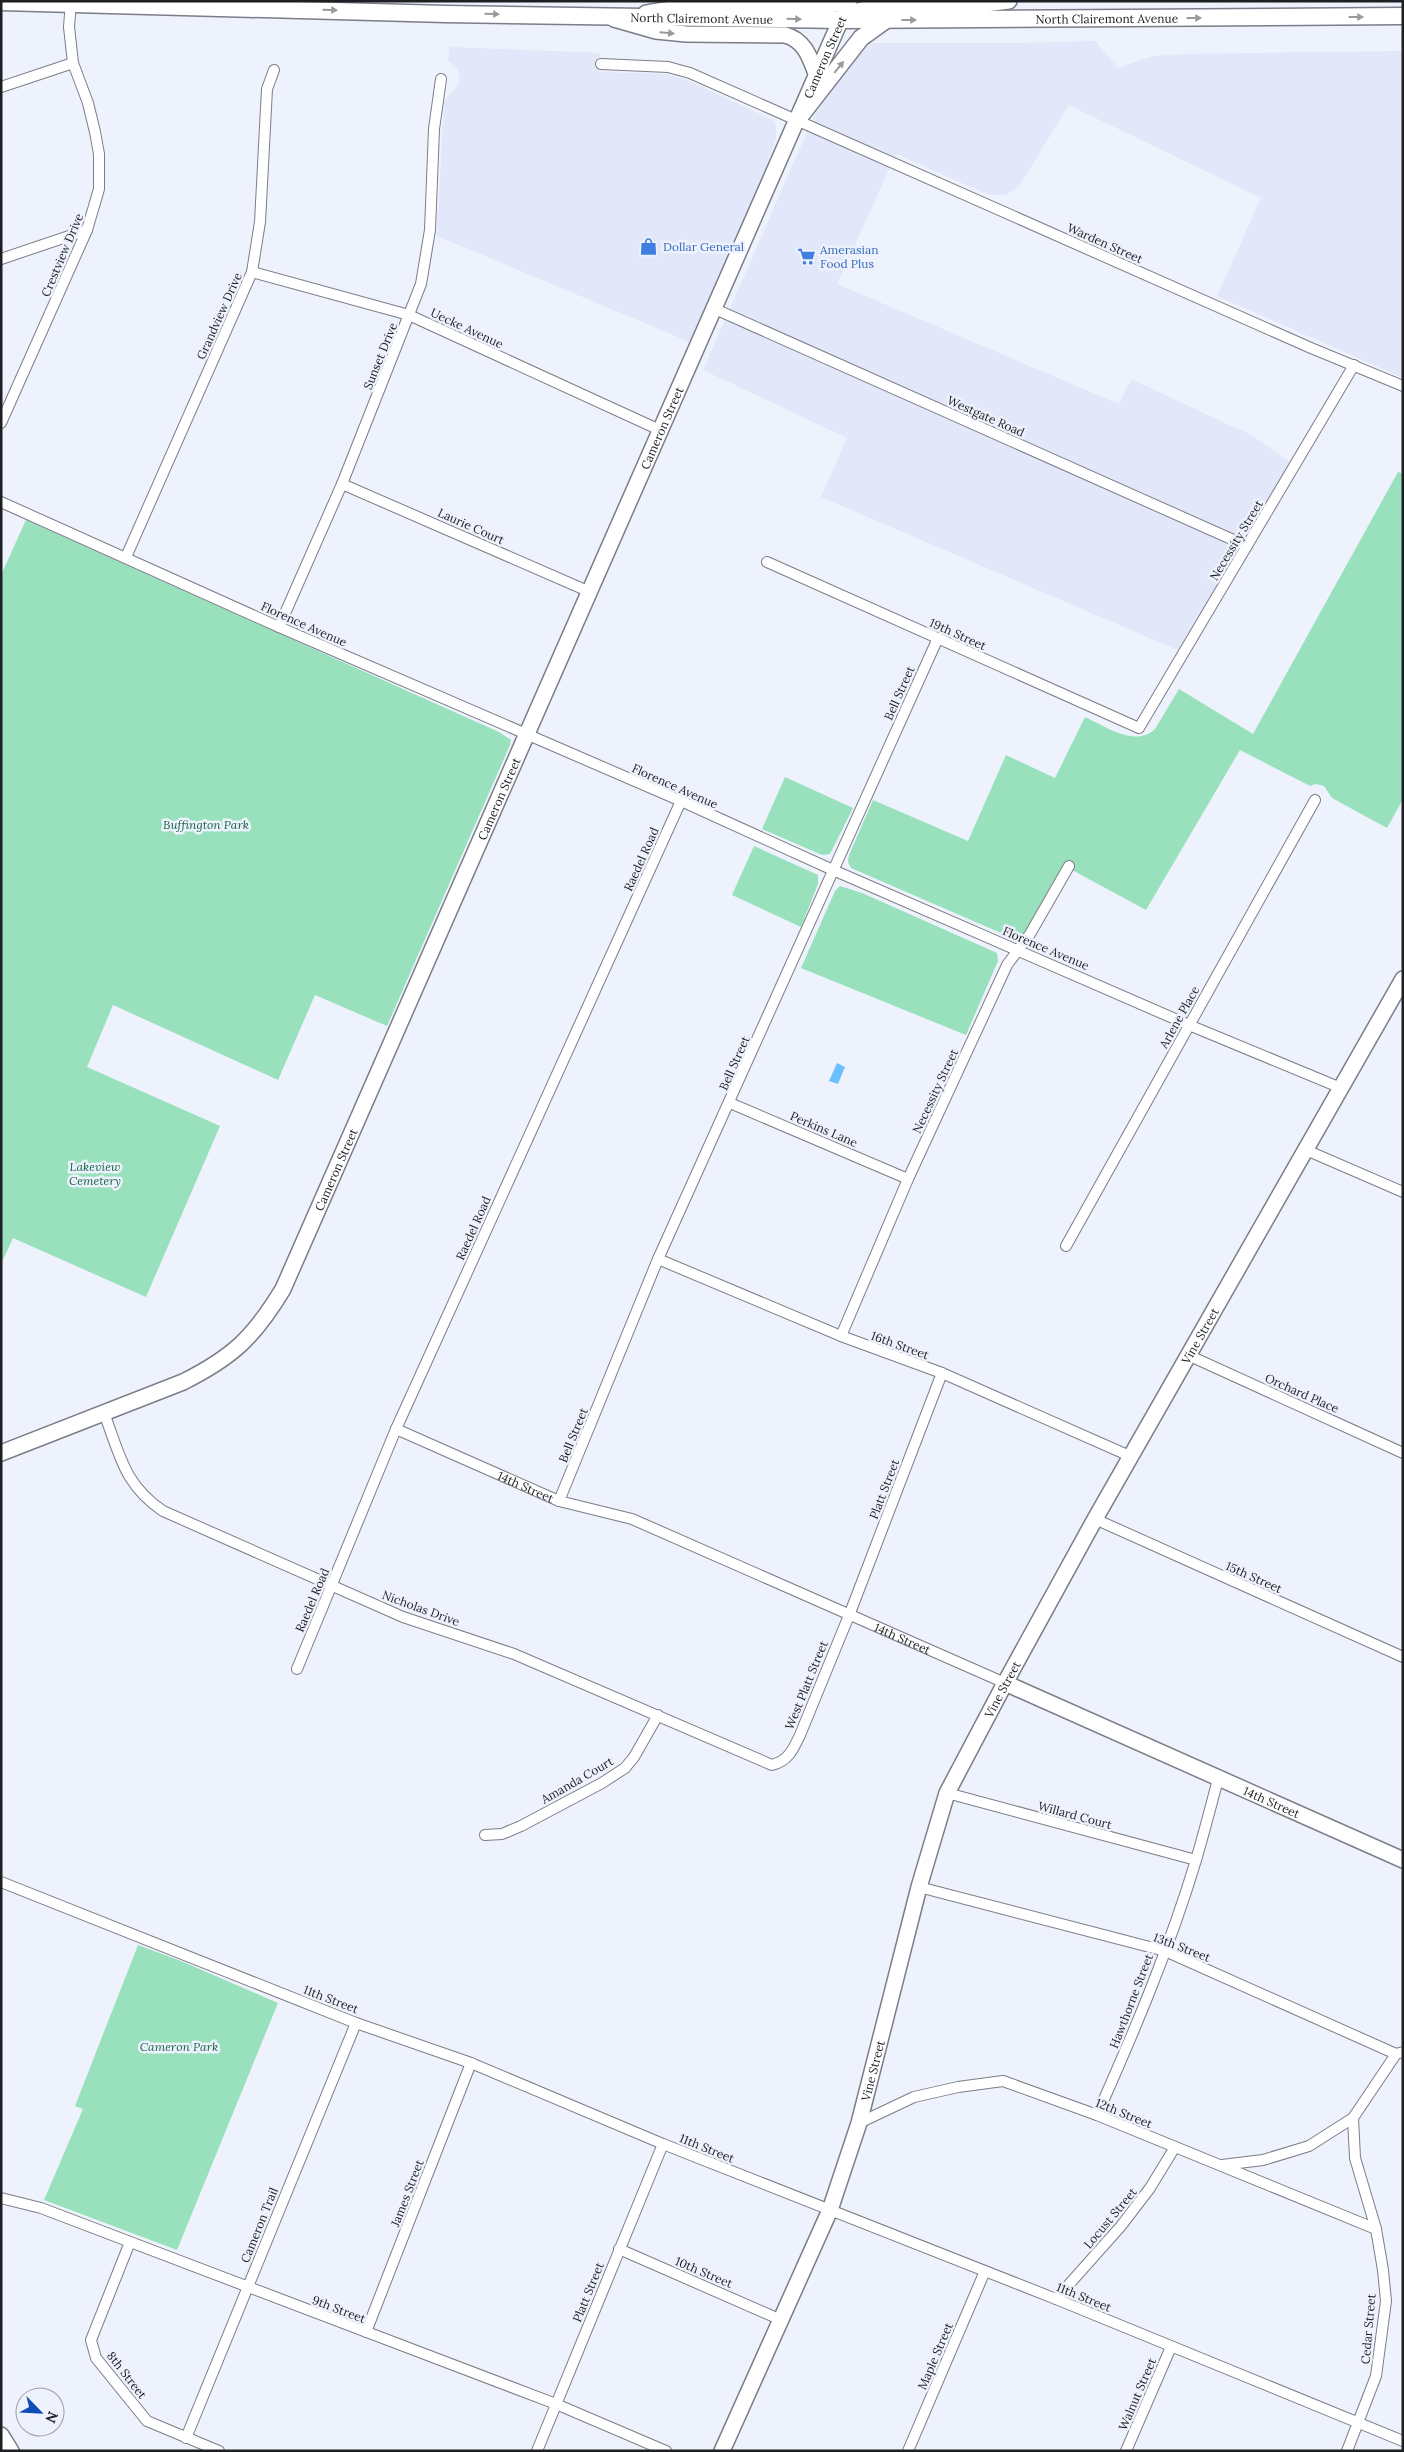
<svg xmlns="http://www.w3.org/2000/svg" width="1404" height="2452" viewBox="0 0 1404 2452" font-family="Lora,serif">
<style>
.built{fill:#e2e7f9}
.green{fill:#98e1bc}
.water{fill:#6bc1ff}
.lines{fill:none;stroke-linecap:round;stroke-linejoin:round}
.street-casing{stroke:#7b7d88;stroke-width:12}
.secondary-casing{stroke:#7b7d88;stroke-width:18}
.primary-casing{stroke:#7b7d88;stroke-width:19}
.street{stroke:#fff;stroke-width:10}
.secondary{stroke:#fff;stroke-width:15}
.primary{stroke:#fff;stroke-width:16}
.oneway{fill:#9a9a9c}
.labels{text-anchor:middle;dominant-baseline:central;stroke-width:5;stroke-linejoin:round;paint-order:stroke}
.street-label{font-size:12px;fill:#1e1f23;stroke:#eef2fd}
.shop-label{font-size:12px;fill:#366cbe;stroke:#eef2fd;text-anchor:start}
.park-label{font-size:12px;font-style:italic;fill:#186748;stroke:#eef2fd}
</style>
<rect width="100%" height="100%" fill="#eef2fd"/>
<g class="built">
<polygon points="1095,41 1118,68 1153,56 1186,54 1403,51 1403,378 1217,296 1261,198 1069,105 1019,186 1005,195 989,195 896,154 837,284 1119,404 1131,379 1253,436 1290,462 1180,651 821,497 847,438 703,370 825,91 862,43 1015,43"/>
<polygon points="450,47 600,53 599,72 666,74 687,80 771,119 776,124 776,137 767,165 690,342 437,236 444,101 457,87 460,80 458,68 448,60"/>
</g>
<g class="green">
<path d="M1398,472L1403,474V799L1387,828L1332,798L1324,786L1316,784L1310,786L1240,750L1146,910L1072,870L1027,932L1017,940L851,868L848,862L849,855L873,800L968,841L1006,755L1055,778L1085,717C1105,726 1135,748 1155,729L1179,689L1253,734Z"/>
<polygon points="26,520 499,732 511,740 510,745 387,1026 315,995 278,1080 113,1005 87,1067 220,1126 146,1297 13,1238 1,1264 1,575"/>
<polygon points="785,777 853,808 830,854 822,855 762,829"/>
<polygon points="754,846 818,875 818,884 801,927 732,895"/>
<polygon points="840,886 862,893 997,953 998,961 966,1035 801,968 835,891"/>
<polygon points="138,1945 181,1961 278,2003 177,2250 44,2200 83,2109 75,2106"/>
</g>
<polygon class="water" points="837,1063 845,1067 838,1084 829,1081"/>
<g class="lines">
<defs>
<g id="street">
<polyline points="601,64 668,67 690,73 1311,348 1403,386"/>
<polyline points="1,87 73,63"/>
<polyline points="1,259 87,230"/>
<polyline points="252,272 409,315 662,431"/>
<polyline points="715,309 1247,546"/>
<polyline points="1,423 87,230 99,189 99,154 95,132 88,103 73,63 69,27 71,1"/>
<polyline points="342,484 590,592"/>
<polyline points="1,502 279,627 681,801 833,870 1189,1025 1341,1088"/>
<polyline points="126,557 252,272 260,222 267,89 274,70"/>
<polyline points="767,562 1139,728 1354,365"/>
<polyline points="279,627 342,484 421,284 430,230 434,129 441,79"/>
<polyline points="730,1103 908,1179"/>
<polyline points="1306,1150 1403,1192"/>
<polyline points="1066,1246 1315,800"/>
<polyline points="658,1259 841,1336 942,1373 1132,1457"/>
<polyline points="841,1336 908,1179 1007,965 1030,934 1069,866"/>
<polyline points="1190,1356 1403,1453"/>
<path d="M104,1413C120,1455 124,1485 163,1511L403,1617L514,1654L772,1765C788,1761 793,1750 800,1735L850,1613L942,1373"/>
<path id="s1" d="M396,1429L559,1501L632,1519L1005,1683"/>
<polyline points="559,1501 658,1259 938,638"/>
<polyline points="1095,1519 1403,1657"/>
<polyline points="297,1669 396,1429 681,801"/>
<polyline points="947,1793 1196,1860"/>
<polyline points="485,1835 502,1834 521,1826 602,1783 625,1768 634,1757 658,1715"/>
<polyline points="1,1882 356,2023 471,2063 663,2144 1056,2299 1403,2441"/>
<polyline points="919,1887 1165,1951 1396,2054"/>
<path d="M1097,2115C1134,2032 1170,1947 1196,1860C1204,1833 1211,1806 1218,1779"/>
<polyline points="859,2123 914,2097 958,2087 1003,2081 1097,2115 1376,2229"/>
<polyline points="1222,2165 1263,2160 1309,2146 1353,2118 1396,2054 1403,2052"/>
<polyline points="1,2198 41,2208 556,2404 666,2451"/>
<polyline points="130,2242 91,2340 96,2358 147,2421 219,2451"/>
<polyline points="619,2249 779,2319"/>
<polyline points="1056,2299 1121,2226 1150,2188 1175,2147"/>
<polyline points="366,2332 471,2063"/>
<polyline points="186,2438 356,2023"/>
<polyline points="537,2451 663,2144"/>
<polyline points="908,2451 985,2271"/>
<polyline points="1126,2451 1171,2347"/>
<polyline points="1347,2451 1376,2376 1386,2301 1383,2270 1376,2229 1355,2158 1353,2118"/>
</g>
<g id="secondary">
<path d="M646,13C681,6 717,5 753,5C777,5 821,13 841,1"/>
<path d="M614,19L656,31L686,34L785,35C805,40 810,58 817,76"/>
<polyline points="842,20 853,12 874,7 977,5 1009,1"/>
<path id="s2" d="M1,1453L183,1382C233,1357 254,1337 283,1289L849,1"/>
<path id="s3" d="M1005,1683L1403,1860"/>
<polyline points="1,2435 11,2451"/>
<path id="s4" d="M722,2451L830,2210L859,2123L919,1887L947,1793L1005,1683L1095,1519L1403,979"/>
</g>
<g id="primary">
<path id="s5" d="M1,2L446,14L842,20L1403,16"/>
<polyline points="798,119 861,38 886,20"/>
</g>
</defs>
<use href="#street" class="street-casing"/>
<use href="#secondary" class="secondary-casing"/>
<use href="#primary" class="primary-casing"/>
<use href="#street" class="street"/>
<use href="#secondary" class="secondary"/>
<use href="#primary" class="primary"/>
</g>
<defs><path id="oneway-solid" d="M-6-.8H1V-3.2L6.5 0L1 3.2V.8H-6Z" transform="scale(1.25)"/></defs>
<g class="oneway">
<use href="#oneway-solid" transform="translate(330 10) rotate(2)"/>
<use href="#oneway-solid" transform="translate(492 14) rotate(1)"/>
<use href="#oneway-solid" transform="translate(1356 17)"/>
<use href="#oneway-solid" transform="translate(1194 18)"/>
<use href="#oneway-solid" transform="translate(794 19) rotate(1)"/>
<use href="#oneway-solid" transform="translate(909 20)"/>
<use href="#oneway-solid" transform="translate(667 33) rotate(5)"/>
<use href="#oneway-solid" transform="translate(839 67) rotate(-51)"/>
</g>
<defs>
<symbol id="shop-bare" viewBox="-9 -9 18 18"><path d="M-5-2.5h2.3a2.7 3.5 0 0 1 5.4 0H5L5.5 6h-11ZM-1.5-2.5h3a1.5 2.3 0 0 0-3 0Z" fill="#3f7fe0" stroke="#eef2fd" stroke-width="2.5" paint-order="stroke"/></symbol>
<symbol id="supermarket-bare" viewBox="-9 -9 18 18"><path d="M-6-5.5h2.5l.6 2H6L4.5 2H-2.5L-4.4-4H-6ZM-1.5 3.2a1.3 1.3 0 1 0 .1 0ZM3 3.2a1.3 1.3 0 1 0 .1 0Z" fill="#3f7fe0" stroke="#eef2fd" stroke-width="2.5" paint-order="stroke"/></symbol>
</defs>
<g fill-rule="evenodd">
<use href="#shop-bare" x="636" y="234" width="25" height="25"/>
<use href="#supermarket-bare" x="794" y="244" width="25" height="25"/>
</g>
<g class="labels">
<g class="street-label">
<text stroke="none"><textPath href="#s5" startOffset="701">North Clairemont Avenue</textPath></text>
<text stroke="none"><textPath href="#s5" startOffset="1106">North Clairemont Avenue</textPath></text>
<text stroke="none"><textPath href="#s2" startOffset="1680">Cameron Street</textPath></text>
<text transform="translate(1105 243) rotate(24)">Warden Street</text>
<text transform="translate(62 255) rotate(-67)">Crestview Drive</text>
<text transform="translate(219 316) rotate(-66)">Grandview Drive</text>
<text transform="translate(467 328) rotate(25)">Uecke Avenue</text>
<text transform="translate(380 356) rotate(-68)">Sunset Drive</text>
<text transform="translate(986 416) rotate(24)">Westgate Road</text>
<text stroke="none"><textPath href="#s2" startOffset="1275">Cameron Street</textPath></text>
<text transform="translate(471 526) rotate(24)">Laurie Court</text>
<text transform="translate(1236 540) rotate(-59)">Necessity Street</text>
<text transform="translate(304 624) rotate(24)">Florence Avenue</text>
<text transform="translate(958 634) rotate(24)">19th Street</text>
<text transform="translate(899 693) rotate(-66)">Bell Street</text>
<text transform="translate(675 786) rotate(24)">Florence Avenue</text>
<text stroke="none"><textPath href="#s2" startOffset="870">Cameron Street</textPath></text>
<text transform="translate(641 859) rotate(-66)">Raedel Road</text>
<text transform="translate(1046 948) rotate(23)">Florence Avenue</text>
<text transform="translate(1179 1017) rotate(-61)">Arlene Place</text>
<text transform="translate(734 1063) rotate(-66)">Bell Street</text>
<text transform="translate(935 1091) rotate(-65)">Necessity Street</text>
<text transform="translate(824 1129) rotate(23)">Perkins Lane</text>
<text stroke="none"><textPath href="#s2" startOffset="465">Cameron Street</textPath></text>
<text transform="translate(473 1228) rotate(-66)">Raedel Road</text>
<text stroke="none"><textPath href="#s4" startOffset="1220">Vine Street</textPath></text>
<text transform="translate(900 1345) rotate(20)">16th Street</text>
<text transform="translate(1302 1393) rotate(24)">Orchard Place</text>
<text transform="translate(573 1435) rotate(-68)">Bell Street</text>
<text stroke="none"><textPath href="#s1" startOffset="142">14th Street</textPath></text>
<text transform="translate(884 1489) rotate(-69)">Platt Street</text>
<text transform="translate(1254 1577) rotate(24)">15th Street</text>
<text transform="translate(312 1600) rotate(-67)">Raedel Road</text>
<text transform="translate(421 1608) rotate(20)">Nicholas Drive</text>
<text stroke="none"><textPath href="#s1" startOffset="549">14th Street</textPath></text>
<text transform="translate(806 1685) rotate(-68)">West Platt Street</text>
<text stroke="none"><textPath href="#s4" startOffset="815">Vine Street</textPath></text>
<text transform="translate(577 1780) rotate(-30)">Amanda Court</text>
<text stroke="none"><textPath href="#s3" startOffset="292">14th Street</textPath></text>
<text transform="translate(1075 1815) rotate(15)">Willard Court</text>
<text transform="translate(1182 1947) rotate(21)">13th Street</text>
<text transform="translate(331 1999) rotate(21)">11th Street</text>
<text transform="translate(1131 2001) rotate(-69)">Hawthorne Street</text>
<text stroke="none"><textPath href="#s4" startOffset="410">Vine Street</textPath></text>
<text transform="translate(1124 2113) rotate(22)">12th Street</text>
<text transform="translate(707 2148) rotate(22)">11th Street</text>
<text transform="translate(407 2193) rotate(-69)">James Street</text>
<text transform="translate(1110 2218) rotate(-50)">Locust Street</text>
<text transform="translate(259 2225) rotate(-68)">Cameron Trail</text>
<text transform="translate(704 2272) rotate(23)">10th Street</text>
<text transform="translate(588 2292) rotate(-68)">Platt Street</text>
<text transform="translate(1084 2297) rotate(22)">11th Street</text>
<text transform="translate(339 2309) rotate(21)">9th Street</text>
<text transform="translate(1368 2329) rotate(-85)">Cedar Street</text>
<text transform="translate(935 2356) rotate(-67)">Maple Street</text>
<text transform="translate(127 2375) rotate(52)">8th Street</text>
<text transform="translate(1137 2394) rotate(-67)">Walnut Street</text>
</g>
<g class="shop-label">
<text x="663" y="246">Dollar General</text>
<text x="820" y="249">Amerasian<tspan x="820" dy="14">Food Plus</tspan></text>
</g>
<g class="park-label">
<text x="206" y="824">Buffington Park</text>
<text x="95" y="1166">Lakeview<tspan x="95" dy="14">Cemetery</tspan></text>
<text x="179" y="2046">Cameron Park</text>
</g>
</g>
<rect width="1404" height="2452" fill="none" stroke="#1e1f23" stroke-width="5"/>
<g transform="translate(40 2412) rotate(114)"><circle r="24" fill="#eef2fd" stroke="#9b9ea6"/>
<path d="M0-4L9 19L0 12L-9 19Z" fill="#104cb8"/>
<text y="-8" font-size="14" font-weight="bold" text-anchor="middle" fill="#1e1f23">N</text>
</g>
</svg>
